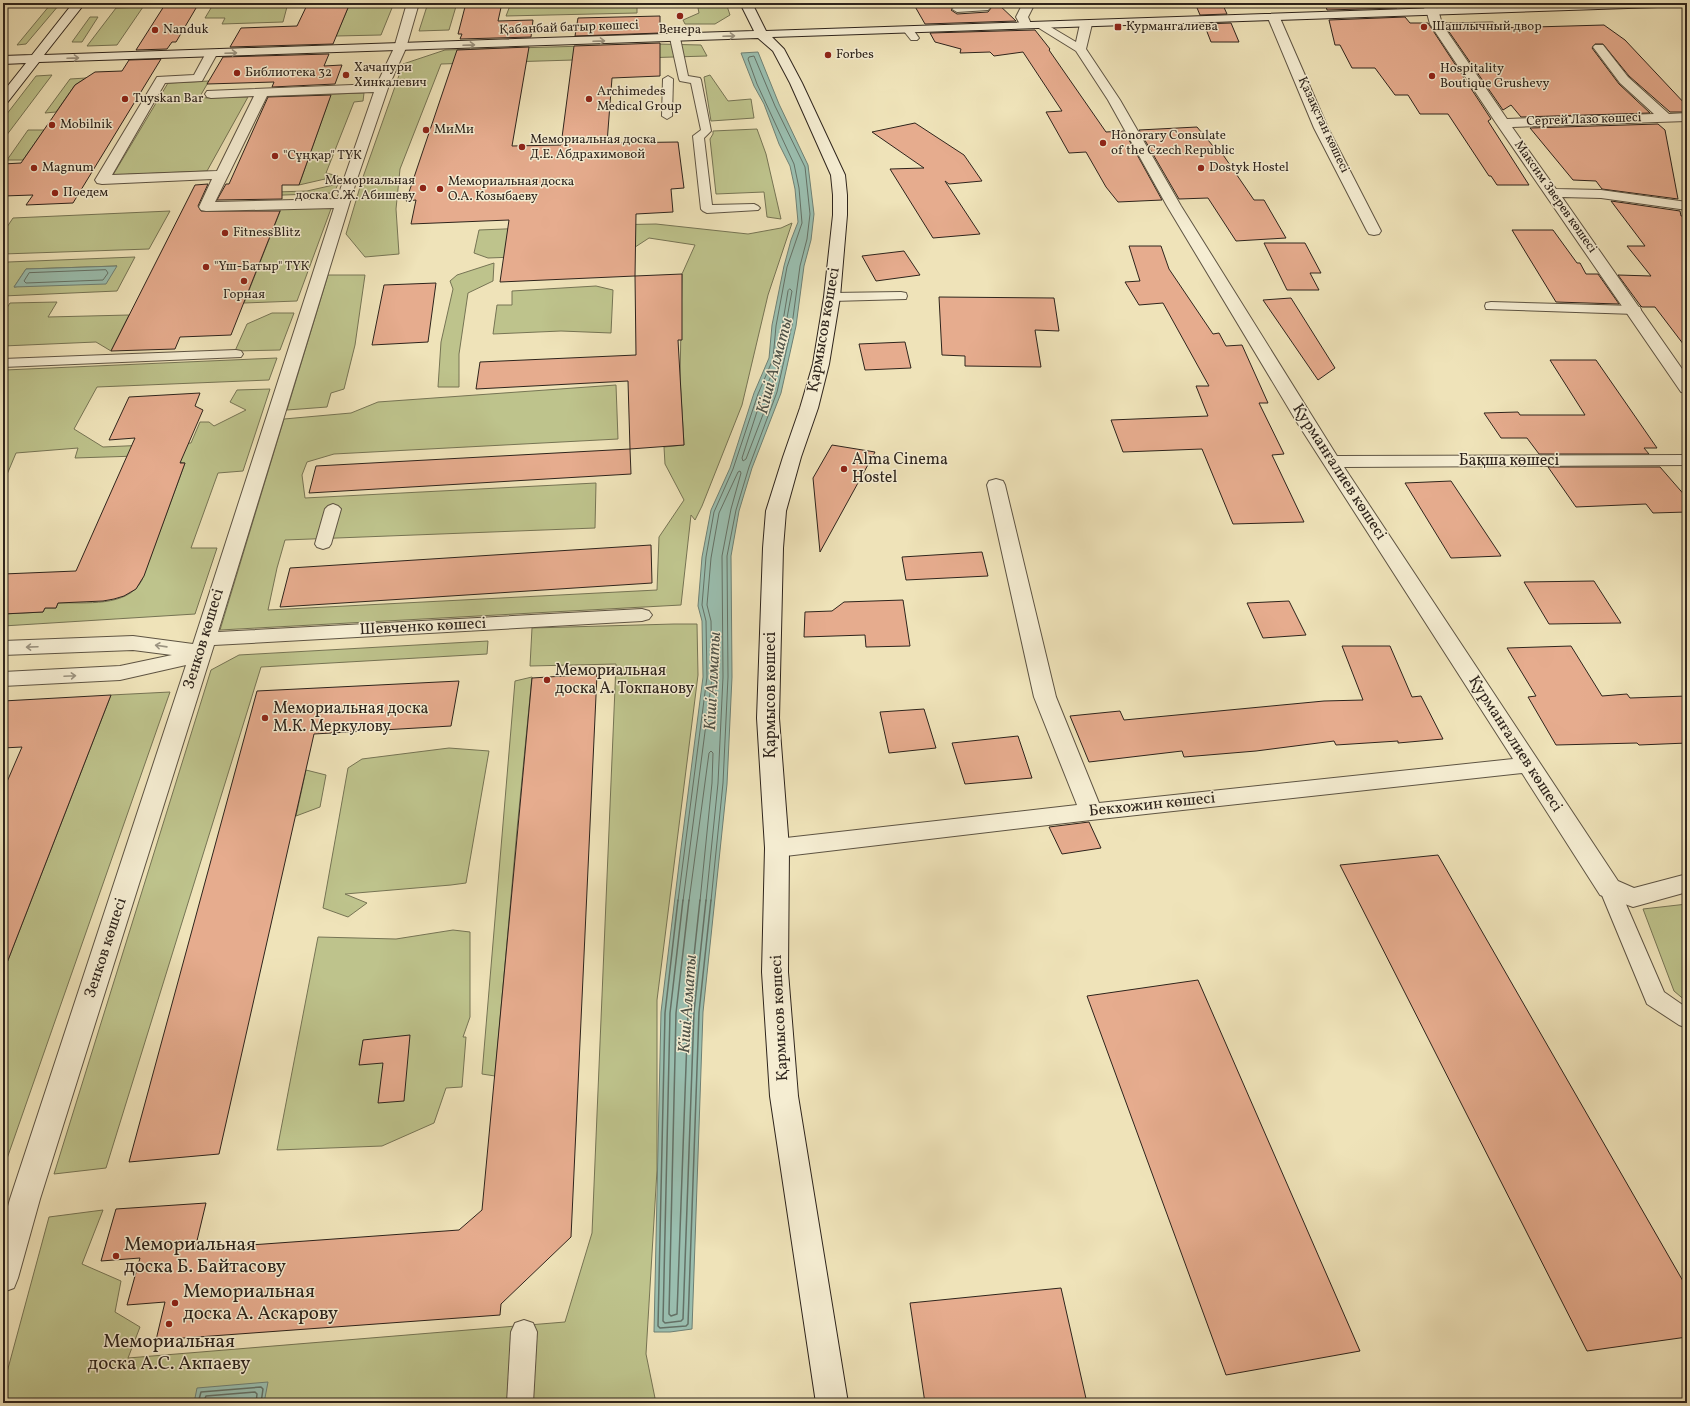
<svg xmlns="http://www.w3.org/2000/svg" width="1690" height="1406" viewBox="0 0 1690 1406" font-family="Vollkorn,serif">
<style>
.green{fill:#bec38c;stroke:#767454;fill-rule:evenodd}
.water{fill:#9abeaf;stroke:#6f8074}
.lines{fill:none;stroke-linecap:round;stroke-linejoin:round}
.shore-far1{stroke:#647166;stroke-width:1}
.shore{stroke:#647166;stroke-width:1.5}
.building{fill:#e6ac8e;stroke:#2e241c;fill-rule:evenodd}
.lane-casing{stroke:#5e5443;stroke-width:2}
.street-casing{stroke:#5e5443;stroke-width:2}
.secondary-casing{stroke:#2e241c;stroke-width:2}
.lane{fill:#f5edd2;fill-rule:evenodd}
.street{fill:#f5edd2;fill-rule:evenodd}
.secondary{fill:#f5edd2;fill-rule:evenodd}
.oneway{stroke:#9b9380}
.poi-dot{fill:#8f2418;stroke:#f5edd2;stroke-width:1.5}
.labels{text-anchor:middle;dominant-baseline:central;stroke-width:3;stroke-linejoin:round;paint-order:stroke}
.far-poi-label{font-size:13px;fill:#2e241c;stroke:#f5edd2;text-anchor:start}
.far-street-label{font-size:13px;fill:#2e241c;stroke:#f5edd2}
.street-label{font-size:16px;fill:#2e241c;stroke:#f5edd2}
.poi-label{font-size:16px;fill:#2e241c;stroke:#f5edd2;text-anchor:start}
.water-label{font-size:17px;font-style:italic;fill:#4e5248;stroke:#f5edd2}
.near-poi-label{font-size:19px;fill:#2e241c;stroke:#f5edd2;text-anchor:start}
</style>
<rect width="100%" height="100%" fill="#efe3b9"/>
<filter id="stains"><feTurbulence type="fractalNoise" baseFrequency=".005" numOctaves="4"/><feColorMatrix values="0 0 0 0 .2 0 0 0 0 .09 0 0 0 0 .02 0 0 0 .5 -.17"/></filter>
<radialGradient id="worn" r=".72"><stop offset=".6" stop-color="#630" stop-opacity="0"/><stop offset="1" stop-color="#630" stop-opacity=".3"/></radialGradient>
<g class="green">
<polygon points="214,3 288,3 283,22 222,24 225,18 205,18"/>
<polygon points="350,3 394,3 381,35 336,36"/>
<polygon points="428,3 457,3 449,30 419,31"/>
<polygon points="511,3 637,3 637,13 506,16"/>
<polygon points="697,3 726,3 730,15 715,24 685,24 683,20 699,13"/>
<polygon points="50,5 59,5 26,44 17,45"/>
<polygon points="143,7 117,45 87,46 116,8"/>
<polygon points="90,17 98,17 82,42 72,42"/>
<polygon points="657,44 701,45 707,56 441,64 400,169 396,209 399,254 365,257 346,234 363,177 403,64 445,50"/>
<polygon points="52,75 3,140 3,119 36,76"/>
<polygon points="710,75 728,101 751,99 754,118 711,121 704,77"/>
<polygon points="86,78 75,85 56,112 45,113 70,79"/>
<polygon points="209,81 199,98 248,97 207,171 113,175 168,83"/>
<polygon points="364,93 363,101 354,102 326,173 338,176 299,185 329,100 266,102 271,96"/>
<polygon points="757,129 766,154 781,219 767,217 764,192 716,194 710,139 713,134 713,131"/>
<polygon points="28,130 44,130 23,160 7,160"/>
<polygon points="338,184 334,193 235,197 243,193 307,191"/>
<polygon points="332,206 297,301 244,303 281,209"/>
<polygon points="170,211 149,249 3,254 3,233 13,218"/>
<polygon points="792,223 768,295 742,405 702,506 695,520 691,515 681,605 220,630 284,419 351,413 378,402 616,385 618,439 334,454 307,462 302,475 305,498 596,483 595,528 285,540 277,568 268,610 657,590 659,537 684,500 665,464 664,447 684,445 680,379 682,274 695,245 649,238 626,253 488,258 474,253 479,230 604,225 656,224 748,234 781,228"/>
<path d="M135,257L117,291L3,296V270L8,262ZM117,266L15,287H14L26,269Z"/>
<polygon points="494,263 493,281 468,293 459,354 459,387 438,387 441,342 453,289 450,281 457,275"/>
<polygon points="328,275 365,275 355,345 344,389 331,393 327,407 287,410"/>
<polygon points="596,286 613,290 611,333 561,331 493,334 497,305 512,305 512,291"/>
<polygon points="57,302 48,317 129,315 111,351 96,342 3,346 3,314 10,303"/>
<polygon points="272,313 294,313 280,350 235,351 247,324"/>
<path d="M277,358L269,380L97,387L74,429L103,447L191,443L200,422H209L214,426L246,410L230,402L237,390L270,389L243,471L218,473L191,548H217L195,614L3,626V614L43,612L45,608H56L58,603C84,602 128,608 142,580L185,463L137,456L75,458L78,448L16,453L3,484V373L5,370Z"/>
<polygon points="674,624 697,624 698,675 657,1000 657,1170 646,1354 656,1403 3,1403 3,1387 49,1217 103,1210 82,1264 121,1281 115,1312 140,1327 128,1358 565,1322 592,1233 616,664 530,666 532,628"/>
<polygon points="488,641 487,654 261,667 106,1168 54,1174 211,670 239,655"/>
<polygon points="532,677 517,830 495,1076 482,1074 515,681"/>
<polygon points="170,692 3,1170 3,973 111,695"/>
<polygon points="449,748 489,751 466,883 451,885 345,894 367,903 348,917 323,908 348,768 362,759"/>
<polygon points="306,770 326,775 320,807 296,816"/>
<polygon points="1687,904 1687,1002 1674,991 1643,909"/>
<polygon points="453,930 470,932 470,1017 463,1037 466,1037 462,1087 446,1088 434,1123 382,1146 277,1150 318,937 396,939"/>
</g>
<g class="water">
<polygon points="758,52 779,104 808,165 814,214 811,240 804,266 796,326 781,393 752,468 739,511 731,556 732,677 727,784 703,1012 692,1329 670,1332 654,1332 661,1012 681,848 703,677 702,621 698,606 702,557 711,510 730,468 754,393 769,358 772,325 784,266 791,240 798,222 795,189 790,166 779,144 764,104 754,86 741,53"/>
<polygon points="117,266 106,284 14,287 26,269"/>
<polygon points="268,1382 264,1403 194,1403 197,1388"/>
</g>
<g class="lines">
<g class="shore-far1">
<polygon points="106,270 108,273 103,280 26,283 24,281 29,273"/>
<polygon points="790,289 792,291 784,334 782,335 781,333 788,291"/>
<polygon points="774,375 772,391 746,459 743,461 742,458 762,396 771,376"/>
<polyline points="678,901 707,677 706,621 702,605 706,557 714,512 733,469 758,394 773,359 776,326 787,267 802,223 799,188 794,164 757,84 748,59 749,57 754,56 775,106 805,167 810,214 807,239 800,266 792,325 777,392 749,467 736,510 727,556 728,677 723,783 711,901"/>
<polyline points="683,901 712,678 711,621 707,605 711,558 719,513 738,472 740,471 741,473 731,509 722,556 723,677 718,783 706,901"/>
<polyline points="689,901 709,753 711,751 713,753 712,783 700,901"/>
</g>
<g class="shore">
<polyline points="678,900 665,1013 658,1326 660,1328 686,1326 688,1324 699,1012 711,900"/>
<polyline points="683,900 670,1013 663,1321 665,1323 681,1321 683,1319 694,1012 706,900"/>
<polyline points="689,900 676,1013 669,1314 671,1316 677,1314 688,1011 700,900"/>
<polyline points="198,1403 201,1392 261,1387 263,1389 261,1403"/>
<polyline points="203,1403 206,1396 255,1392 257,1394 256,1403"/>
<polyline points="209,1403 248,1399 250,1403"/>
</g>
</g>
<g class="building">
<polygon points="166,3 199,3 176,42 172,42 167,49 136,50"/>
<polygon points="308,3 350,3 333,44 230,47 241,28 297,26"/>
<polygon points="466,3 502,3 498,21 533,20 531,37 460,39 462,34 458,34"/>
<path d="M913,3H997L1016,21L925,24ZM957,4H985L991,8L988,12L957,14L951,10Z"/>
<polygon points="1195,3 1222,3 1227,14 1200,15"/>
<polygon points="1325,3 1393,3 1397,8 1327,10"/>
<polygon points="660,16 660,33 575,36 578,18"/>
<polygon points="1405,17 1410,23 1428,23 1491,119 1488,121 1529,185 1497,185 1491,176 1489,176 1448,114 1420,114 1408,95 1395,95 1375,68 1352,68 1340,45 1335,45 1329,20"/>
<polygon points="1493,22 1500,28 1604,25 1625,40 1687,106 1687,112 1670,112 1629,76 1603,44 1595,44 1592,48 1619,84 1650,113 1521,117 1511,105 1503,110 1443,23"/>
<polygon points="1231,23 1239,42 1211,42 1204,24"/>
<polygon points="1035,30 1050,49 1049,50 1106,132 1124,131 1162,200 1118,202 1106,187 1086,152 1069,153 1046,112 1062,111 1023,52 994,56 990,52 960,53 961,49 935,42 930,33"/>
<polygon points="660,43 660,76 612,78 607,143 678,142 684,188 671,189 673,212 636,214 635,276 500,282 509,220 411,224 416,200 406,201 457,50 529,47 512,146 561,145 574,46"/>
<polygon points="329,54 324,66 342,65 335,84 272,87 274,82 207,84 223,57"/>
<polygon points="161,59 73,203 26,205 33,195 3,196 3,164 21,163 75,85 95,72 122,71 129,60"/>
<polygon points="331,95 299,185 282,185 282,199 217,200 226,184 229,184 268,97"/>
<polygon points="915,123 964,155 982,181 949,184 945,181 980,234 933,238 890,169 924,168 872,132"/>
<polygon points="1658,124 1665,130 1678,199 1602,189 1596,181 1573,180 1530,128"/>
<polygon points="1197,127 1213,146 1217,146 1254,200 1264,200 1286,238 1236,241 1208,198 1179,199 1139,130"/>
<polygon points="208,184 198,206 201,211 280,211 231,335 180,337 175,349 111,351 195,185"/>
<polygon points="1611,201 1680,211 1681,216 1687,216 1687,349 1655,307 1642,307 1640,305 1618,275 1651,276 1627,246 1645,246"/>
<polygon points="1512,230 1553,230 1577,263 1580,263 1586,274 1598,274 1619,304 1556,302"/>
<polygon points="1264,243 1305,243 1321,273 1310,273 1319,290 1287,290"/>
<polygon points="1129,246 1161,246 1169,269 1213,334 1219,333 1226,346 1242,345 1268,403 1259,403 1284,454 1272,455 1304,522 1233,524 1202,449 1123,452 1111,420 1208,416 1196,386 1209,386 1163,303 1139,305 1125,282 1140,281"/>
<polygon points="904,251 920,275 876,281 862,256"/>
<polygon points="682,274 682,340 678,340 684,445 630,449 628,381 476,389 480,362 636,355 635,276"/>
<polygon points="436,283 428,342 372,345 384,285"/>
<polygon points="939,297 1054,298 1059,331 1035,330 1041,367 965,366 965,356 942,355"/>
<polygon points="1291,298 1335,368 1318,380 1263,300"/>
<polygon points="905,342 911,368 865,370 859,344"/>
<polygon points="1550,360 1596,360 1657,448 1644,448 1649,454 1539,454 1527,438 1501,438 1484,413 1518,412 1520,415 1585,415"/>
<polygon points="200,393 195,406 203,410 180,463 185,463 144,576 136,589 124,596 114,599 103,601 58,603 56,608 45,608 43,612 3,614 3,574 76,571 135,438 109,440 129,397"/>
<polygon points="832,445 875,452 820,552 813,478"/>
<polygon points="630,449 631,474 309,493 316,466"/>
<polygon points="1548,467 1660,467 1687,498 1687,512 1653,513 1646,504 1576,507"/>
<polygon points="1451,481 1501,556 1451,558 1405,483"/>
<polygon points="651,545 652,583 280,607 290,568"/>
<polygon points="982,552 988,576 906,580 902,557"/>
<polygon points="1594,581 1621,623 1549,624 1524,582"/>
<polygon points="903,600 910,646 866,647 865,635 804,637 805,612 832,611 844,602"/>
<polygon points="1289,601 1306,635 1263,638 1247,603"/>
<polygon points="1342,646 1390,646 1412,697 1421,696 1443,739 1398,743 1398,741 1336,745 1334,741 1256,751 1184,757 1182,751 1089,762 1070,716 1120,711 1124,720 1324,701 1363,700"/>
<polygon points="1571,646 1602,696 1627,694 1630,698 1687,696 1687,743 1639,745 1637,743 1556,745 1528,697 1536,696 1507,648"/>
<polygon points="597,674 571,1237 501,1304 500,1315 156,1340 165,1302 127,1305 140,1258 101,1261 116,1209 206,1203 195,1249 459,1230 482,1210 532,678"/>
<polygon points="459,681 451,726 314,734 219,1154 129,1162 257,691"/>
<polygon points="111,695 5,968 3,968 3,791 22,747 3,748 3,701"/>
<polygon points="924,709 936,748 889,753 880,712"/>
<polygon points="1018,736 1032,778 965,784 952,743"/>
<polygon points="1089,822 1101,848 1062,854 1049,827"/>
<polygon points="1438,855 1687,1288 1687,1337 1587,1351 1340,865"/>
<polygon points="1198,980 1360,1351 1226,1375 1087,996"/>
<polygon points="410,1035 404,1101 378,1103 383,1063 359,1065 363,1040"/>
<polygon points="1061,1288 1087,1403 925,1403 910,1303"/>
</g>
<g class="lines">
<defs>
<g id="lane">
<polygon points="985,5 990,8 988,10 957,12 952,9 957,6"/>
<path d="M908,27C913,28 916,34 919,38L917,40H911L903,30L905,28Z"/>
<polygon points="675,35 680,38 688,76 700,78 701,80 711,131 704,138 712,205 754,204 758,206 760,208 758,210 707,213 703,211 701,209 693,136 701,130 691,83 680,81 679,79 670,38"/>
<polygon points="668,76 673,79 672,116 667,119 662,116 663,79"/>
<polygon points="901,292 906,293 907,296 906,299 832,301 827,300 826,297 827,294 832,293"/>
<polygon points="1491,302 1635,306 1640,307 1641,310 1640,313 1635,314 1486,309 1485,306 1486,303"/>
<polygon points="236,350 241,351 243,354 241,357 3,367 3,359"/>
<polygon points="333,504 338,506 341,509 331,544 329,547 323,549 317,547 315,544 325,509 328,506"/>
<polygon points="1609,880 1616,883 1619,888 1664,992 1687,1008 1687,1028 1679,1025 1647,1004 1599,888 1602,883"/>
<polygon points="524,1320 533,1323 537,1332 533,1403 507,1403 511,1332 515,1323"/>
</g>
<g id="street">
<path d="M407,3H419L406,48L388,88L356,182L218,632L642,609L649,611L652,615L649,619L642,621L214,645L40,1199L18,1278L14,1288L3,1292V1224L10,1199L186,665L120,680L3,686V672L120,666L172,655L133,650L3,655V641L133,636L193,644L334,208L206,211L201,210L199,207L212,179L102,184L97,183L95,180L157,77L194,75L207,51H215L217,54L202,81L165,83L112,175L217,171L254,96L211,98L207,97L205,94L207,91L377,84L394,48ZM374,92L337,199L215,202L267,96Z"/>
<polygon points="1023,3 1035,3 1028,17 1032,26 1030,28 1022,28 1016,17"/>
<polygon points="1421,3 1433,3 1439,13 1442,24 1507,119 1654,114 1620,83 1593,47 1595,45 1603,45 1628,77 1669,114 1687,113 1687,121 1512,127 1556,189 1601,190 1687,202 1687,210 1601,198 1562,197 1687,376 1687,393 1681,392 1496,123 1430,24 1427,13"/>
<polygon points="1274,15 1278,16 1280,18 1328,128 1381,231 1379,234 1374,235 1369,234 1367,231 1314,128 1268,18 1270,16"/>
<polygon points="1086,21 1090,22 1092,24 1086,49 1120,100 1181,206 1337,456 1687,455 1687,465 1344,467 1618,881 1634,888 1687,874 1687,892 1633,907 1600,895 1522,773 1091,820 777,857 768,854 765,848 768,842 777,839 1077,805 1034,697 987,485 989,481 996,479 1003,481 1005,485 1056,697 1099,803 1513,759 1298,424 1167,206 1108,100 1076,51 1034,25 1036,23 1044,23 1076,42 1080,24 1082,22"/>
</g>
<polygon id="secondary" points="73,3 85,3 44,55 754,31 740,3 752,3 766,31 1588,3 1687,3 1687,6 772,37 784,49 802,83 845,175 847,195 847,215 840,297 829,364 818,408 801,457 786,511 783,548 779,718 789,848 788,972 798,1096 848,1403 816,1403 770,1096 762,972 765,848 757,718 763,548 766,511 783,457 800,408 813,364 824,297 833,215 833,195 831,175 790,83 773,51 758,38 39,62 7,103 3,104 3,92 26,63 3,64 3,56 32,55"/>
</defs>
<use href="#lane" class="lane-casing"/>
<use href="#street" class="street-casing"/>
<use href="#secondary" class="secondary-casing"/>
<use href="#lane" class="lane"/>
<use href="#street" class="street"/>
<use href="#secondary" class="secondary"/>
</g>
<defs><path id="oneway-shaft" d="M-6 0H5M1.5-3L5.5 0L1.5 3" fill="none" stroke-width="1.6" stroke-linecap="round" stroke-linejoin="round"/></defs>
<g class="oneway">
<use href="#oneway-shaft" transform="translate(729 36) rotate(-2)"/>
<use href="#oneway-shaft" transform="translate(599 41) rotate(-2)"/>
<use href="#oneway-shaft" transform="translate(469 45) rotate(-2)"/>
<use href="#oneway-shaft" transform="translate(231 53) rotate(-2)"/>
<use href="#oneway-shaft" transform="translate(73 58) rotate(-2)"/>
<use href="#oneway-shaft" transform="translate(161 646) rotate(-172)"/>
<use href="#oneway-shaft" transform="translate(32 647) rotate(178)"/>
<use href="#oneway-shaft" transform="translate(70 676) rotate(-3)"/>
</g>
<g class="poi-dot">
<circle cx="680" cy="16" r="4"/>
<rect x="1114" y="23" width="8" height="8" rx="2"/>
<circle cx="1424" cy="27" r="4"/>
<circle cx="155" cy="30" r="4"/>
<circle cx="828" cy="55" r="4"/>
<circle cx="237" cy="73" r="4"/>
<circle cx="346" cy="75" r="4"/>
<circle cx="1432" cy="76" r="4"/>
<circle cx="125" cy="99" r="4"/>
<circle cx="589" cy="99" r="4"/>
<circle cx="52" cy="125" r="4"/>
<circle cx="426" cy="130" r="4"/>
<circle cx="1103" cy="143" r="4"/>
<circle cx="522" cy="147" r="4"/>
<circle cx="275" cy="156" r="4"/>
<circle cx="34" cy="168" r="4"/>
<circle cx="1201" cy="168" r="4"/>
<circle cx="423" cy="188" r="4"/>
<circle cx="440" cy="189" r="4"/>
<circle cx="55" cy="193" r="4"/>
<circle cx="225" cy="233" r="4"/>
<circle cx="206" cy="267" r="4"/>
<circle cx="244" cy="281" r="4"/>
<circle cx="844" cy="469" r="4"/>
<circle cx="547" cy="680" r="4"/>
<circle cx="265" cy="718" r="4"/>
<circle cx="116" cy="1256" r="4"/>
<circle cx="175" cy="1303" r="4"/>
<circle cx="169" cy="1324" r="4"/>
</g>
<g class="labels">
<g class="far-poi-label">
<text x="1126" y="27">Курмангалиева</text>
<text x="1432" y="27">Шашлычный двор</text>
<text x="163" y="30">Nanduk</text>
<text x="680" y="30" text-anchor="middle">Венера</text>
<text x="836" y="55">Forbes</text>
<text x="354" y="68">Хачапури<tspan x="354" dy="15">Хинкалевич</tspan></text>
<text x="1440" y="69">Hospitality<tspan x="1440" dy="15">Boutique Grushevy</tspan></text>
<text x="245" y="73">Библиотека 32</text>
<text x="597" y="92">Archimedes<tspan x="597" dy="15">Medical Group</tspan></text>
<text x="133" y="99">Tuyskan Bar</text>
<text x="60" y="125">Mobilnik</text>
<text x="434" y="130">МиМи</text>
<text x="1111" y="136">Honorary Consulate<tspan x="1111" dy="15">of the Czech Republic</tspan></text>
<text x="530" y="140">Мемориальная доска<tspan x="530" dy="15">Д.Е. Абдрахимовой</tspan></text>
<text x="283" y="156">"Сұңқар" ТҮК</text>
<text x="42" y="168">Magnum</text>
<text x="1209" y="168">Dostyk Hostel</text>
<text x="415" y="181" text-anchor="end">Мемориальная<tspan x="415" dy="15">доска С.Ж. Абишеву</tspan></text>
<text x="448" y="182">Мемориальная доска<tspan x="448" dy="15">О.А. Козыбаеву</tspan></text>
<text x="63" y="193">Поедем</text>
<text x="233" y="233">FitnessBlitz</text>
<text x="214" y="267">"Үш-Батыр" ТҮК</text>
<text x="244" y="295" text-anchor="middle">Горная</text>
</g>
<g class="far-street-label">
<text transform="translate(569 28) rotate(-2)">Қабанбай батыр көшесі</text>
<text transform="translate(1584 120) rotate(-2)">Сергей Лазо көшесі</text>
<text transform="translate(1323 125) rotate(65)">Қазақстан көшесі</text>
<text transform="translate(1555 197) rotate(55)">Максим Зверев көшесі</text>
</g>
<g class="street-label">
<text transform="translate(824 330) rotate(-80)">Қармысов көшесі</text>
<text x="1509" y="461">Бақша көшесі</text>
<text transform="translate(1339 472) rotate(57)">Қурманғалиев көшесі</text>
<text transform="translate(423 627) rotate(-3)">Шевченко көшесі</text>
<text transform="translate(204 639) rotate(-73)">Зенков көшесі</text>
<text transform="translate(771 695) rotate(-90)">Қармысов көшесі</text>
<text transform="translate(1515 744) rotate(57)">Қурманғалиев көшесі</text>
<text transform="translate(1152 805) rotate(-6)">Бекхожин көшесі</text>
<text transform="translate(106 948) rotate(-72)">Зенков көшесі</text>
<text transform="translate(780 1018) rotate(-93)">Қармысов көшесі</text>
</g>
<g class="poi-label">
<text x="852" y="460">Alma Cinema<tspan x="852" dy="18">Hostel</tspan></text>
<text x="555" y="671">Мемориальная<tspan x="555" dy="18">доска А. Токпанову</tspan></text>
<text x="273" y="709">Мемориальная доска<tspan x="273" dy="18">М.К. Меркулову</tspan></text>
</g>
<g class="water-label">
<text transform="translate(775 366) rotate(-75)">Кіші Алматы</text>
<text transform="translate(713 681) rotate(-87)">Кіші Алматы</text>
<text transform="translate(688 1004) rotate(-86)">Кіші Алматы</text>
</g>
<g class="near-poi-label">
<text x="124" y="1245">Мемориальная<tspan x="124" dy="22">доска Б. Байтасову</tspan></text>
<text x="183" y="1292">Мемориальная<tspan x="183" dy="22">доска А. Аскарову</tspan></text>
<text x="169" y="1342" text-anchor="middle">Мемориальная<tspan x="169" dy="22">доска А.С. Акпаеву</tspan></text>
</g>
</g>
<rect width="1690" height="1406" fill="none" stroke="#efe3b9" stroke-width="16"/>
<rect x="4" y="4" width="1682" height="1398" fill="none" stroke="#2e241c" stroke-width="2"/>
<rect x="8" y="8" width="1674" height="1390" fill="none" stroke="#2e241c"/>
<rect width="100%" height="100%" filter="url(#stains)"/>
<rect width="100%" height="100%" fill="url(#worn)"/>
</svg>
